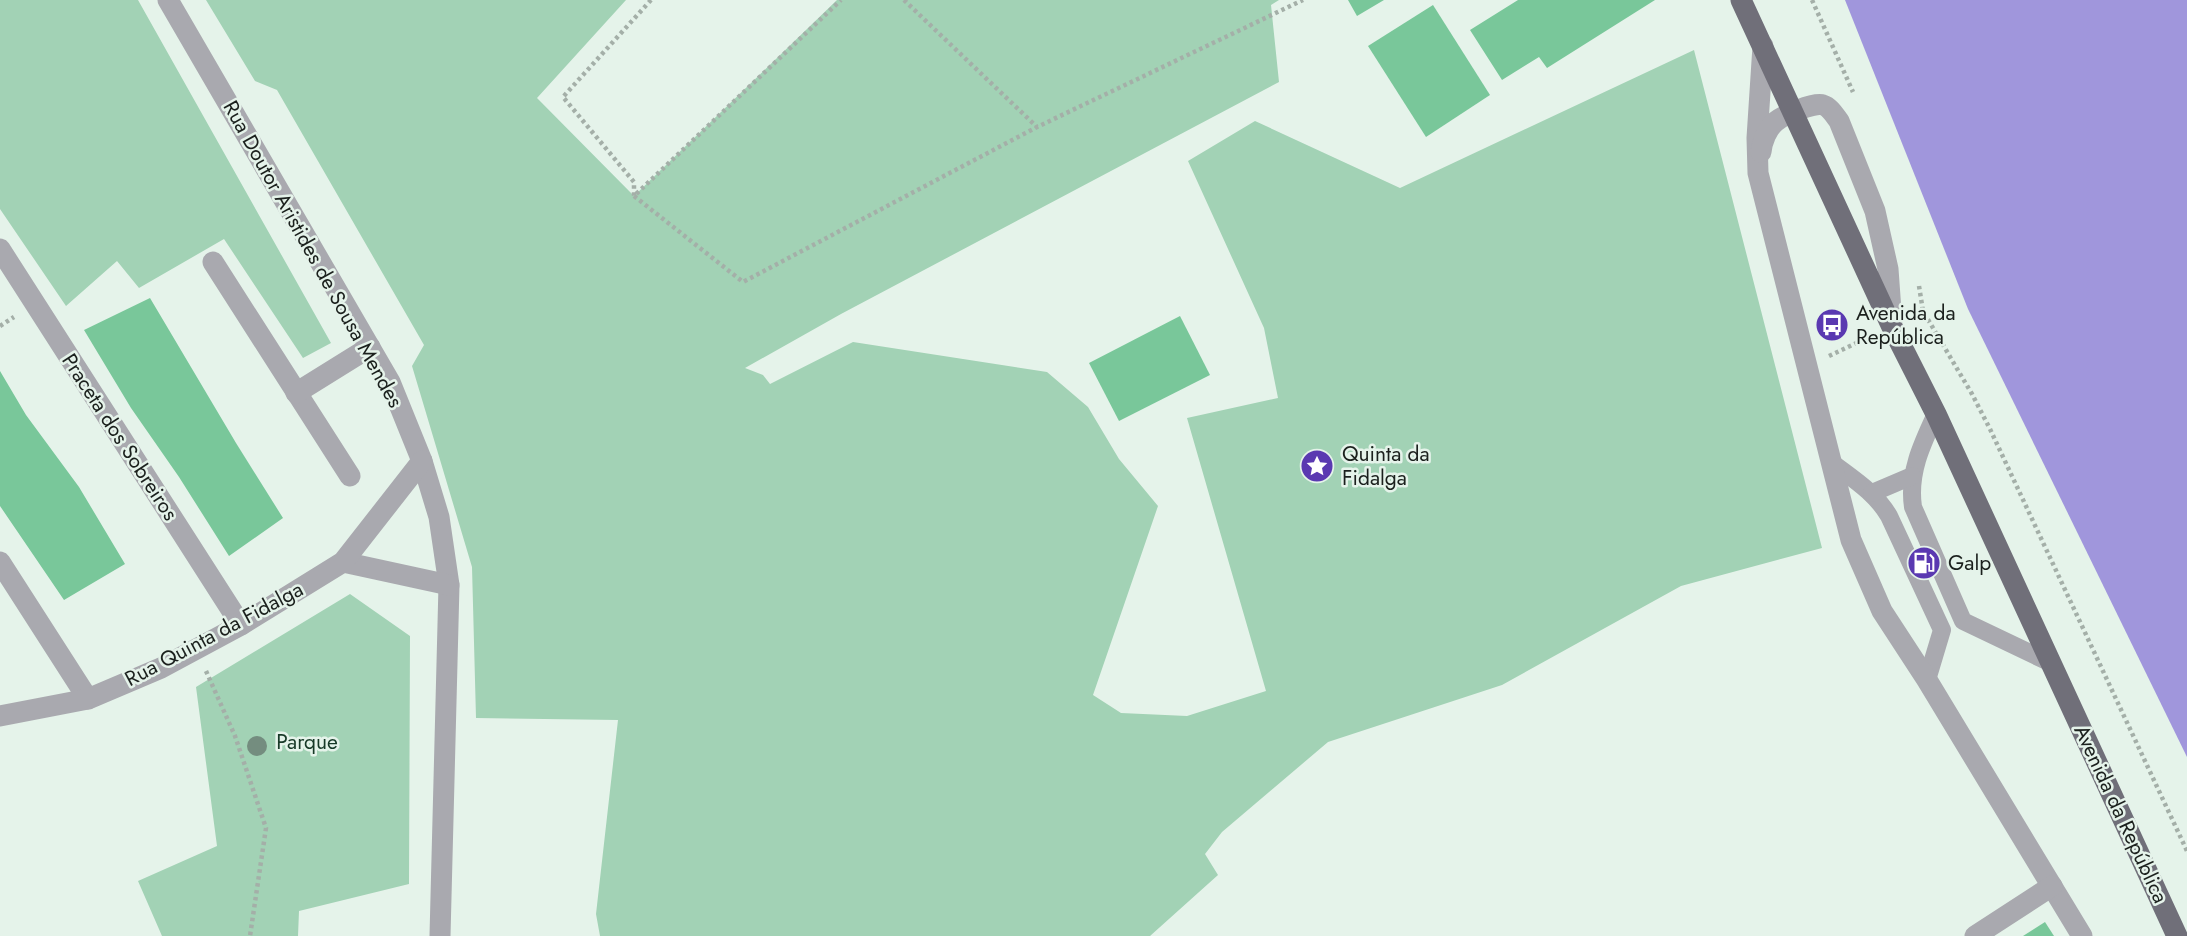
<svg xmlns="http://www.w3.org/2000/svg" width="2187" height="936" viewBox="0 0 2187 936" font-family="Jost,sans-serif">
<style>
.green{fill:#a2d2b5}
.water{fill:#a096dc}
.building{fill:#79c79a}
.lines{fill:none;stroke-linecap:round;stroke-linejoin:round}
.path{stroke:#a4afa8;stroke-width:4.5;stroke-dasharray:3.5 3.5;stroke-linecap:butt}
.lane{stroke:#a9a9af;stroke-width:18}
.street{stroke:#a9a9af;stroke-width:21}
.primary{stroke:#706f79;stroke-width:21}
.tree{fill:#748d7f}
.labels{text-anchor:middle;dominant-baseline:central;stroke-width:5;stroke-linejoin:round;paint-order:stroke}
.street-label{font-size:21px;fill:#1b201d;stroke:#e5f3ea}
.poi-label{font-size:21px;fill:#1b201d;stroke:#e5f3ea;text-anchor:start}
.park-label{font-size:21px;fill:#183a28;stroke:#e5f3ea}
</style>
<rect width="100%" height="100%" fill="#e5f3ea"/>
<g class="green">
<polygon points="0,0 138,0 331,343 303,358 224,239 139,288 117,261 66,306 0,209"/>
<polygon points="206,0 626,0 537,98 634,196 837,0 1279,0 1271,5 1279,82 841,314 745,368 763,375 770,384 853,342 1047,372 1088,407 1119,459 1158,506 1093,695 1121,713 1187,716 1266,691 1187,418 1278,398 1264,328 1188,161 1255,121 1400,188 1694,50 1822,548 1681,586 1502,685 1328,742 1222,832 1205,854 1218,875 1150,936 600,936 596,914 618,720 476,718 472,567 412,366 424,345 277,90 255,81"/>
<polygon points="350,594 410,636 409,884 299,911 298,936 162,936 138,881 217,846 196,687"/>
</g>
<polygon class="water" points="1845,0 2187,0 2187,757 1968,309"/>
<g class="building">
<polygon points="1348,0 1384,0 1357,16"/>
<polygon points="1518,0 1655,0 1547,68 1539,57 1502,80 1470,30"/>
<polygon points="1433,5 1490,95 1426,137 1368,46"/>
<polygon points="150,298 236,443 283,518 229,556 179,477 131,408 84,330"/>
<polygon points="1180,316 1210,375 1119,421 1089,363"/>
<polygon points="0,371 26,415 79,487 125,564 64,600 0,506"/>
<polygon points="2045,922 2054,936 2023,936"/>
</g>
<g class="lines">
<g class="path">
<polyline points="651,0 563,97 634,182 634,196 841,0"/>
<polyline points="904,0 1037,127"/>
<polyline points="1812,0 1853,92"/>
<polyline points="634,196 743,282 1037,127 1303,0"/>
<polyline points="1919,286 1923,311 1972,394 1990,429 2187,851"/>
<polyline points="0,326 14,317"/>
<polyline points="1829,356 1869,337"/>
<polyline points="206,671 235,736 266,828 250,936"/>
</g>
<g class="lane">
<path d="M1936,414C1922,444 1908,473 1913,507L1963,621L2051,663"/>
<path d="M1831,462C1853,479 1875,492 1889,516L1942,630L1927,680"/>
<polyline points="1872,493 1912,476"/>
</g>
<g class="street">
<polyline points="168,0 390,382 422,461 439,517 449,585 440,936"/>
<polyline points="1763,46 1757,138 1758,173 1851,540 1882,611 1927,680 2082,936"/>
<path d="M1761,152C1762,142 1767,129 1775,122C1783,115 1814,102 1823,105C1830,107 1835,116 1839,121L1875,211L1888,269L1892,325"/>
<polyline points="0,249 241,625"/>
<polyline points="213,262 350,476"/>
<polyline points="296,393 370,347"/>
<polyline points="0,562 88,699"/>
<polyline points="343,562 449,585"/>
<polyline points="0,716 88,699 161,668 241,625 343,562 422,461"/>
<polyline points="1975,936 2052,886"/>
</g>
<polyline class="primary" points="1741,0 1892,327 1936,414 2177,936"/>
</g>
<circle class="tree" cx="257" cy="746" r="10"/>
<defs>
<symbol id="bus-disc" viewBox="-11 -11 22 22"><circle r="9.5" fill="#5a39b1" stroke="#e5f3ea"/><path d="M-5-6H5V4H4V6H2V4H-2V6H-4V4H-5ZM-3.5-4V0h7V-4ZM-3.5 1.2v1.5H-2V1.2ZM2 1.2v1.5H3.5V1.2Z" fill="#fff"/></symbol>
<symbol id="sight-disc" viewBox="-11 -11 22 22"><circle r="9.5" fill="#5a39b1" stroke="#e5f3ea"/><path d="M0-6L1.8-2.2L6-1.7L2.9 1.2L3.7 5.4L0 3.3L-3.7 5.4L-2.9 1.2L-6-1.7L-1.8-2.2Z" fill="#fff"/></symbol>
<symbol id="fuel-disc" viewBox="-11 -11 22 22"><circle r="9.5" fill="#5a39b1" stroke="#e5f3ea"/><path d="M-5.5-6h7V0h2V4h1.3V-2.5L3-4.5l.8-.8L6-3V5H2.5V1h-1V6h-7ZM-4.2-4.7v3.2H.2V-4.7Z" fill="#fff"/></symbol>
</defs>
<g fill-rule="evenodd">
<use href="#bus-disc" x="1813" y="306" width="38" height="38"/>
<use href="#sight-disc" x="1298" y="447" width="38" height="38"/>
<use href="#fuel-disc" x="1905" y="544" width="38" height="38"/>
</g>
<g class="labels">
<g class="street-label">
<text transform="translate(313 254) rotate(61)">Rua Doutor Aristides de Sousa Mendes</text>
<text transform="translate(120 437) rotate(57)">Praceta dos Sobreiros</text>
<text transform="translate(214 634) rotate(-28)">Rua Quinta da Fidalga</text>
<text transform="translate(2121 814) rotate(65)">Avenida da República</text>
</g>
<g class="poi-label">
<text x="1856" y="313">Avenida da<tspan x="1856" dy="24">República</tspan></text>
<text x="1342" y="454">Quinta da<tspan x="1342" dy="24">Fidalga</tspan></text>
<text x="1948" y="563">Galp</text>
</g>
<g class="park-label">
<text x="307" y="742">Parque</text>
</g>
</g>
</svg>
